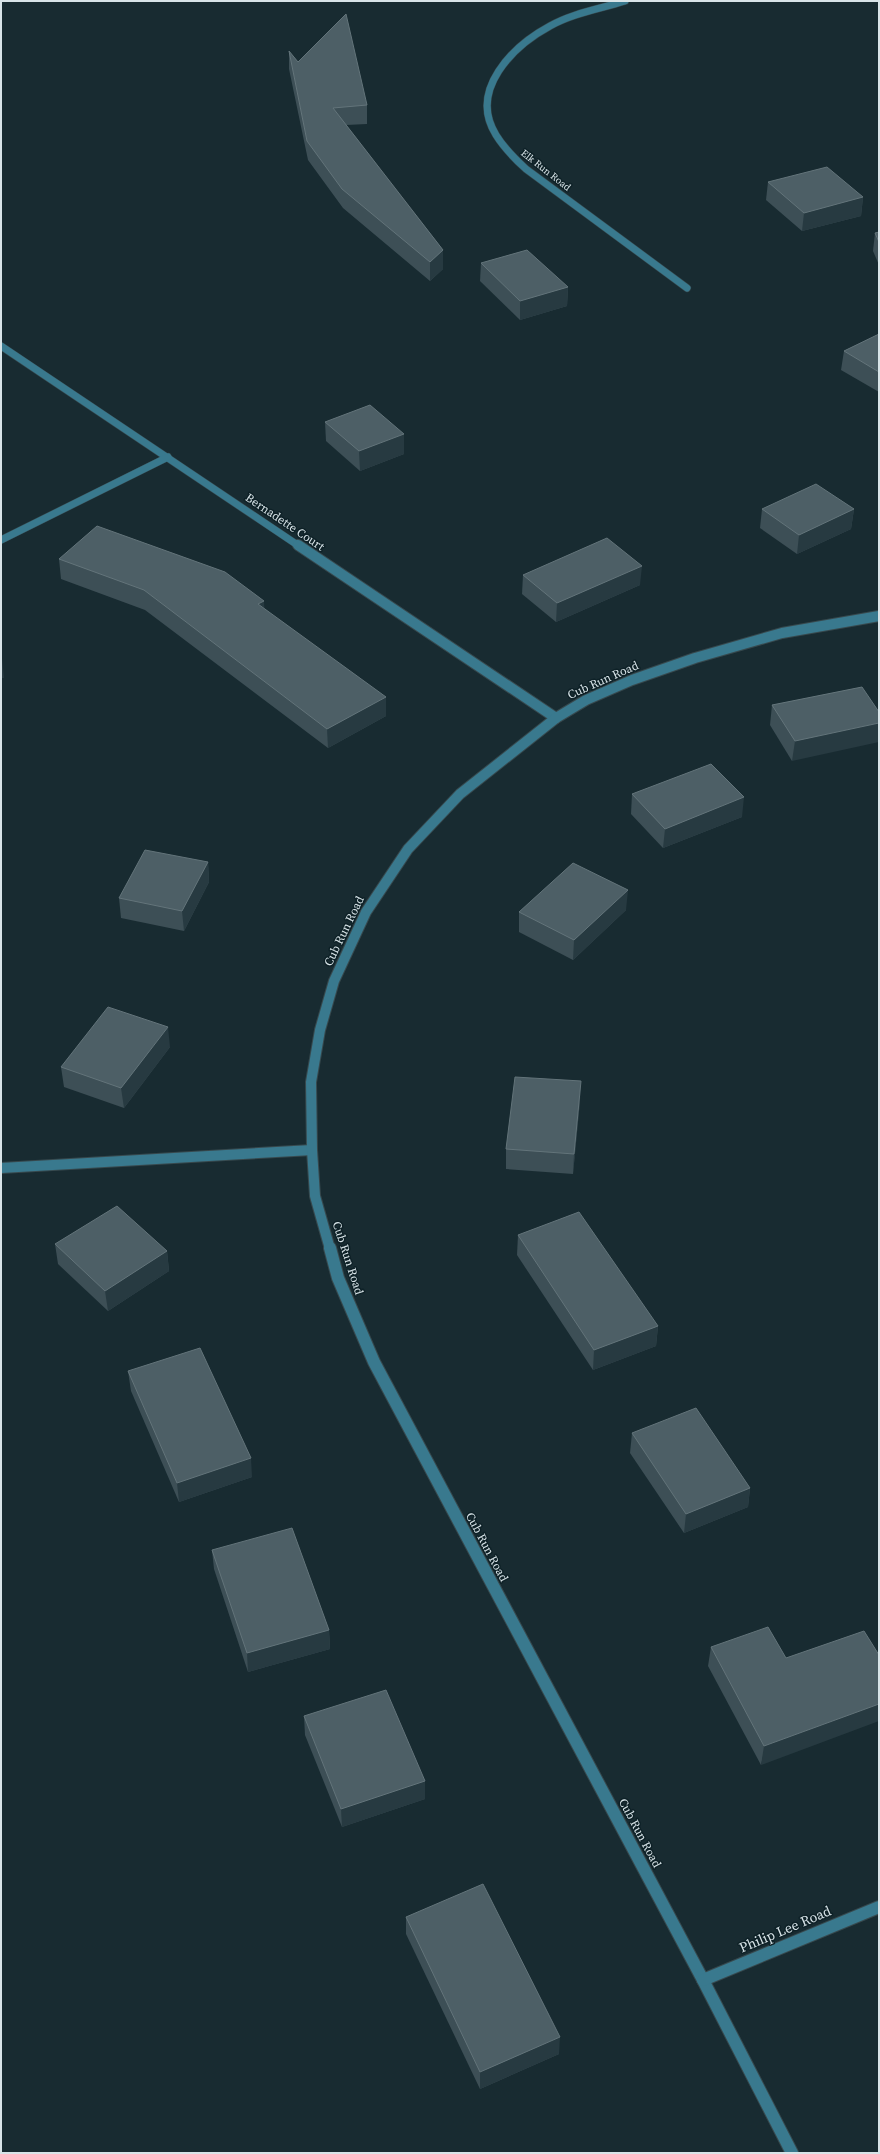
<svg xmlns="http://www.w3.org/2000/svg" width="880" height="2154" viewBox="0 0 880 2154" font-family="'Source Serif 4',serif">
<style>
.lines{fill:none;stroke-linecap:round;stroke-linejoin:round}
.minor-far2-casing{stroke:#37494e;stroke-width:8}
.minor-far1-casing{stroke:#37494e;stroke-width:12}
.minor-casing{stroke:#37494e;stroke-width:14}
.minor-far2{stroke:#39798e;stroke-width:7}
.minor-far1{stroke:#39798e;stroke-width:10}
.minor{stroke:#39798e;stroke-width:12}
.wall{fill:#3d4f56}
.shaded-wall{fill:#273a41}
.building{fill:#4d5f66;stroke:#63747a}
.labels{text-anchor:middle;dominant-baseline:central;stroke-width:3;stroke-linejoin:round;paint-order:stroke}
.far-street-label{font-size:10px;fill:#d8e4e8;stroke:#0e2127}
.street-label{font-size:12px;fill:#d8e4e8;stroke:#0e2127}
.near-street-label{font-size:14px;fill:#d8e4e8;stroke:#0e2127}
</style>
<rect width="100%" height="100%" fill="#182b31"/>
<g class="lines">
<defs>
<g id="minor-far2">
<path d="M625,1C600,9 573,13 550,26C513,46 468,90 496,135C504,148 515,159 526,169L687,288"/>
<polyline points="1,346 299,546"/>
<polyline points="1,540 168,457"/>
</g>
<g id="minor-far1">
<polyline points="298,545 556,718"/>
<polyline points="1,1168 312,1150"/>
<polyline points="330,1249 315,1196 312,1150 311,1082 320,1030 334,981 366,912 408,849 460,794 556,718 586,700 632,680 695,658 782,633 879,616"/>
</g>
<g id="minor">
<polyline points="330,1248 338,1278 374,1362 703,1980 792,2153"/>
<polyline points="703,1980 879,1907"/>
</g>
</defs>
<use href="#minor-far2" class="minor-far2-casing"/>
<use href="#minor-far1" class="minor-far1-casing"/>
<use href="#minor" class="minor-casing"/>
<use href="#minor-far2" class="minor-far2"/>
<use href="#minor-far1" class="minor-far1"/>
<use href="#minor" class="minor"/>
</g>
<g class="wall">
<polygon points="289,51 298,62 367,105 367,124 346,125 443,250 443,269 430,281 343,208 308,160 289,69"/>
<polygon points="768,182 863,197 861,216 802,231 766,200"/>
<polygon points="879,232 879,265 873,251 875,233"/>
<polygon points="481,263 568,287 567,306 520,320 480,281"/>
<polygon points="879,334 879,392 841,370 844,351"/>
<polygon points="325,422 404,454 360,471 326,441"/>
<polygon points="762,509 854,509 851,529 797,554 760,528"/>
<polygon points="59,559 265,609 386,716 328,748 145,610 61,579"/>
<polygon points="523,575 640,585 556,622 522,594"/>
<polygon points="862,687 792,761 770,725 772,705"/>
<polygon points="632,794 742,817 663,848 631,814"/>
<polygon points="208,862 209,882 184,931 121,918 119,898"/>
<polygon points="626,910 573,960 519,932 519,912"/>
<polygon points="170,1047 124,1108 64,1087 61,1067"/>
<polygon points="580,1101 573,1174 506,1169 506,1149"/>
<polygon points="518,1235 658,1326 656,1346 593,1370 517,1255"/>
<polygon points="55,1244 167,1251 169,1271 108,1311 58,1264"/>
<polygon points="128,1371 252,1477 179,1502 131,1391"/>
<polygon points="632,1433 750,1488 748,1507 684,1533 630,1453"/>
<polygon points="212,1550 329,1630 330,1649 248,1672 214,1569"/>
<polygon points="711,1647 786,1658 761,1765 708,1666"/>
<polygon points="304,1716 425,1781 425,1799 342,1827 305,1735"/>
<polygon points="406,1917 559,2054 480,2089 406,1934"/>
</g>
<g class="shaded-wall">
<polygon points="863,197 861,216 802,231 804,213"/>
<polygon points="443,250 443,269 430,281 430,262"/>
<polygon points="568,287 567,306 520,320 520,301"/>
<polygon points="404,434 404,454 360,471 359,451"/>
<polygon points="854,509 851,529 797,554 799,535"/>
<polygon points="642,566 640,585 556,622 557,603"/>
<polygon points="264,601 265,620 258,604"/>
<polygon points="1,658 2,658 4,678 1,678"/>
<polygon points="386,697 386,716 328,748 327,729"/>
<polygon points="879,723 879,742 792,761 795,741"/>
<polygon points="744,797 742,817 663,848 665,829"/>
<polygon points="208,862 209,882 184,931 182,911"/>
<polygon points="628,890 626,910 573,960 574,940"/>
<polygon points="168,1027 170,1047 124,1108 121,1088"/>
<polygon points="581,1081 580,1101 573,1174 574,1154"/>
<polygon points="167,1251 169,1271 108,1311 105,1291"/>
<polygon points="658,1326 656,1346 593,1370 594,1350"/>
<polygon points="251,1458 252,1477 179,1502 177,1483"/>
<polygon points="750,1488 748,1507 684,1533 686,1514"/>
<polygon points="329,1630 330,1649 248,1672 247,1653"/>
<polygon points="879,1704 879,1721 761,1765 764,1746"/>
<polygon points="425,1781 425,1799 342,1827 341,1809"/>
<polygon points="560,2037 559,2054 480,2089 480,2072"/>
</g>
<g class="building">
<polygon points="346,14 367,105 333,108 443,250 430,262 342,189 307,141 289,51 298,62"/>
<polygon points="827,167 863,197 804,213 768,182"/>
<polygon points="879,232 879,242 875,233"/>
<polygon points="527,250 568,287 520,301 481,263"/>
<polygon points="879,334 879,372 844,351"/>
<polygon points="370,405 404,434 359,451 325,422"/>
<polygon points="816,484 854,509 799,535 762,509"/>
<polygon points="97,526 225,572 264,601 258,604 386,697 327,729 144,590 59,559"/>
<polygon points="607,538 642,566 557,603 523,575"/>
<polygon points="862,687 879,712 879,723 795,741 772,705"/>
<polygon points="711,764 744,797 665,829 632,794"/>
<polygon points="145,850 208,862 182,911 119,898"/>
<polygon points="573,863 628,890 574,940 519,912"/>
<polygon points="108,1007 168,1027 121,1088 61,1067"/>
<polygon points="515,1077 581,1081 574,1154 506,1149"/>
<polygon points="117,1206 167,1251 105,1291 55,1244"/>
<polygon points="579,1212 658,1326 594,1350 518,1235"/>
<polygon points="200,1348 251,1458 177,1483 128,1371"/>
<polygon points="696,1408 750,1488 686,1514 632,1433"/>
<polygon points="292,1528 329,1630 247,1653 212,1550"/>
<polygon points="768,1627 786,1658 864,1631 879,1655 879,1704 764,1746 711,1647"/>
<polygon points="386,1690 425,1781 341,1809 304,1716"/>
<polygon points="483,1884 560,2037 480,2072 406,1917"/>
</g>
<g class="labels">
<g class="far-street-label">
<text transform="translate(546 170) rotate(38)">Elk Run Road</text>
</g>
<g class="street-label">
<text transform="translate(285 522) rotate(34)">Bernadette Court</text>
<text transform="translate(603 680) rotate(-24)">Cub Run Road</text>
<text transform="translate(344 931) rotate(-64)">Cub Run Road</text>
<text transform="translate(348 1258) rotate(72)">Cub Run Road</text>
<text transform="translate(487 1547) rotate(62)">Cub Run Road</text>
<text transform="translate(640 1833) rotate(62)">Cub Run Road</text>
</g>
<g class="near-street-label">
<text transform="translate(785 1929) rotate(-23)">Philip Lee Road</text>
</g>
</g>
<rect width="880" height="2154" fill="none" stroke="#d8e4e8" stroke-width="4"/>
</svg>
